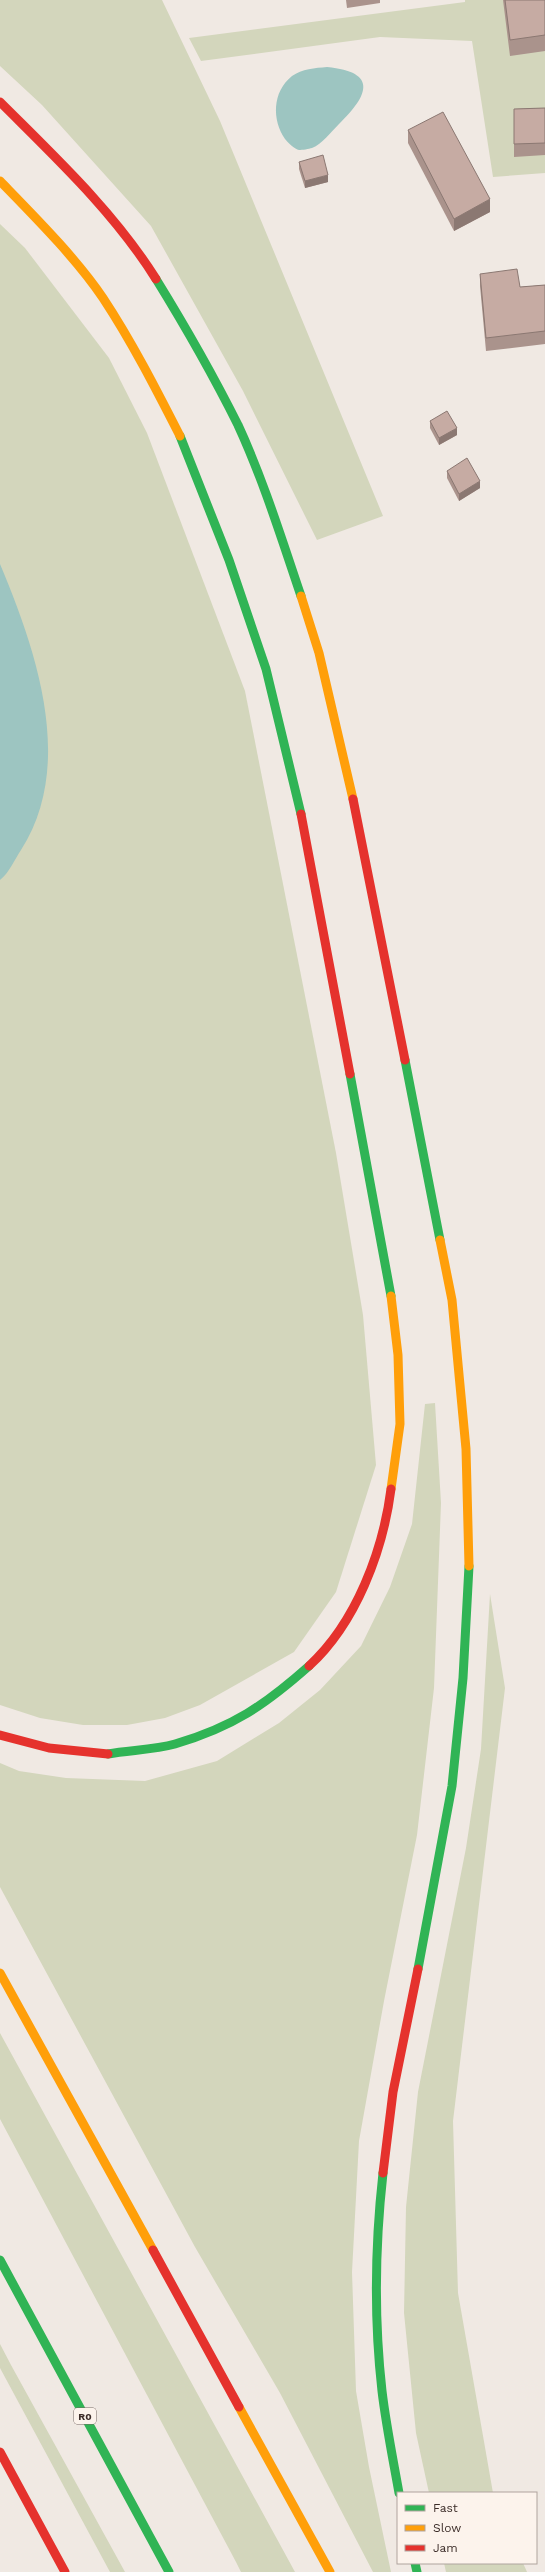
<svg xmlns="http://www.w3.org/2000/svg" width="545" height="2572" viewBox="0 0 545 2572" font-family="'Work Sans',sans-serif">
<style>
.green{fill:#d3d6bc}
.water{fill:#9dc5c1}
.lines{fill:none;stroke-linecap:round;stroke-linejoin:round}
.fast{stroke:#30b455;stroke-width:9}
.slow{stroke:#ff9f0a;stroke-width:9}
.jam{stroke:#e5322d;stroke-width:9}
.wall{fill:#aa938c}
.shaded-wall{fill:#8b7872}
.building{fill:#c6aba3;stroke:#8b7872}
.labels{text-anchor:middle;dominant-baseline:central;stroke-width:3.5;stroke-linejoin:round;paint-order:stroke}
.shield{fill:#fcf3ec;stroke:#766864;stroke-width:1}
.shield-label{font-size:10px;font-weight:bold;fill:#3c2d29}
</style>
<rect width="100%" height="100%" fill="#f0e9e3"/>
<g class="green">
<polygon points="0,0 162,0 220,121 383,516 317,540 243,391 151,226 42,105 0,66"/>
<polygon points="465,0 545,0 545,173 493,177 472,41 380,37 201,61 189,38 465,2"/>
<polygon points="0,224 25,248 109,358 147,433 245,691 336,1153 363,1315 376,1465 336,1592 294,1652 200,1705 165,1718 127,1725 83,1725 40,1718 0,1705"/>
<polygon points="435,1403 441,1503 434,1688 417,1835 384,2001 359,2141 352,2272 356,2391 369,2467 391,2572 373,2572 280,2393 195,2247 0,1887 0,1763 19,1771 66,1778 145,1781 217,1761 279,1723 320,1690 361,1646 390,1587 412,1524 425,1404"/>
<polygon points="490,1594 505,1688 453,2121 458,2293 493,2493 429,2493 416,2433 404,2313 406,2207 418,2092 466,1848 481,1749"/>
<polygon points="0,2033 277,2539 295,2572 241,2572 236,2562 0,2119"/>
<polygon points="0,2344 11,2365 125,2572 110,2572 0,2368"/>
<polygon points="444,2563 523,2563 527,2572 446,2572"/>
</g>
<g class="water">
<path d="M327,67C379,72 368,96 339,124C331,132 322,144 312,148C309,149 302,150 299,150C295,149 288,143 285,139C272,120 272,92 292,76C302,69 315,68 327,67Z"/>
<path d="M0,564C36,650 76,764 21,850C15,859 9,873 0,880Z"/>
</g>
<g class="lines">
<g class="fast">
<path d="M156,279C185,326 213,375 238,425C263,479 282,540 301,596"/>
<polyline points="180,436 229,560 266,669 301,814"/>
<polyline points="405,1060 440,1240"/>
<polyline points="350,1074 391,1296"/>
<path d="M108,1754C130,1750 154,1750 175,1744C233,1727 265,1705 309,1666"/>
<polyline points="418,1969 452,1786 463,1678 469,1566"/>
<path d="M383,2173C375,2245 374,2320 382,2391C386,2425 393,2459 399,2493"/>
<polyline points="0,2260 169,2572"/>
<polyline points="415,2563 417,2572"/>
</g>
<g class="slow">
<path d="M0,181C34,216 76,258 103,298C132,342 156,389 180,436"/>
<polyline points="301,596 319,653 353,799"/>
<polyline points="440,1240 452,1300 466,1449 469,1566"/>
<polyline points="391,1296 398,1355 400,1424 391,1489"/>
<polyline points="0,1973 153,2250"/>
<polyline points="239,2407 330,2572"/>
</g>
<g class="jam">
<path d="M0,102C56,158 114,212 156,279"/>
<polyline points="353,799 405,1060"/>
<polyline points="301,814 350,1074"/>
<path d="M309,1666C356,1623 383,1551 391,1489"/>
<polyline points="0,1735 49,1748 108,1754"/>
<polyline points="383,2173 393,2092 418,1969"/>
<polyline points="153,2250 239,2407"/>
<polyline points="0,2452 65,2572"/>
</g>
</g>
<g class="wall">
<polygon points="346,0 380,0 380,3 347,8"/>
<polygon points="503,0 545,0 545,51 510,56"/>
<polygon points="545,108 545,155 514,157 514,109"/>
<polygon points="408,130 490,212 454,231 408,143"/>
<polygon points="299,162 328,182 305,188 299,169"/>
<polygon points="480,274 520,287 545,285 545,344 486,351 480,286"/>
<polygon points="430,421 457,435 439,445 430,428"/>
<polygon points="447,471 480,488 459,501 447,478"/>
</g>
<g class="shaded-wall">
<polygon points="328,175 328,182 305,188 305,181"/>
<polygon points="490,199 490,212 454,231 454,219"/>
<polygon points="457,428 457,435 439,445 439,438"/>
<polygon points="480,481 480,488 459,501 459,494"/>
</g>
<g class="building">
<polygon points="505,0 545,0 545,35 510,40"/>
<polygon points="545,108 545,143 514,144 514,109"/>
<polygon points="443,112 490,199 454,219 408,130"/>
<polygon points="323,155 328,175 305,181 299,162"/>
<polygon points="517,269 520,287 545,285 545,331 486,338 480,274"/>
<polygon points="447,411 457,428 439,438 430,421"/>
<polygon points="467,458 480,481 459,494 447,471"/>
</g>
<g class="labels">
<rect class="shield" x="74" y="2408" width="22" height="16" rx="3"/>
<g class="shield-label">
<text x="85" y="2416">R0</text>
</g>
</g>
<rect x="397" y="2492" width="140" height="72" fill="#fcf3ec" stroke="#afa49e"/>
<rect x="405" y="2505" width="20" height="6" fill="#30b455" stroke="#afa49e"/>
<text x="433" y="2512" font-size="12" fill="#3c2d29">Fast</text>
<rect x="405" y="2525" width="20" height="6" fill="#ff9f0a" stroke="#afa49e"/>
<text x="433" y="2532" font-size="12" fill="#3c2d29">Slow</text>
<rect x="405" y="2545" width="20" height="6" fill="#e5322d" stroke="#afa49e"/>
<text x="433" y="2552" font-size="12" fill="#3c2d29">Jam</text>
</svg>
